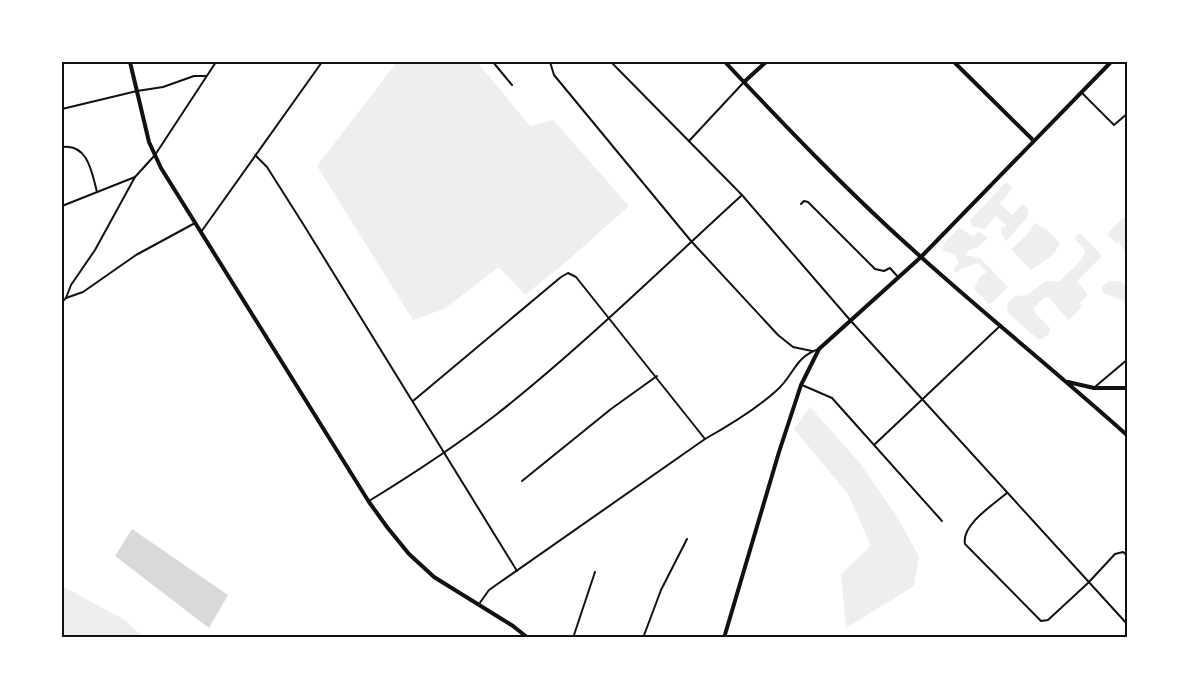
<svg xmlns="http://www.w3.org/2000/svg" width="1189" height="699" viewBox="0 0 1189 699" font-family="Mulish,sans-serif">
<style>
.green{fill:#eee}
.water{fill:#d9d9d9}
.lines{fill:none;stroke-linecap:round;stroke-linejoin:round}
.minor{stroke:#111;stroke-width:2}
.secondary{stroke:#111;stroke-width:4}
.neatline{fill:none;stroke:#111;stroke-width:2}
</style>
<rect width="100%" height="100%" fill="#fff"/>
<g class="green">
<polygon points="397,62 477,62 530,126 553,120 629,206 567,261 525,295 499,267 444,309 413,320 317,166"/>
<polygon points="1006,182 1013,188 1000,203 1012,215 1022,204 1029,210 1027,218 1006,241 1001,234 1001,228 1007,226 996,216 985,229 972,226 969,221"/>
<polygon points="1127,214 1127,254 1118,241 1116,243 1107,234"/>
<polygon points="1035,223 1048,231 1060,243 1054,254 1031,270 1011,249 1027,235"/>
<polygon points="959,228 973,236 979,232 988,238 976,248 968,251 966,255 980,258 1008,287 995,300 989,304 974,289 979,278 987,272 978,263 961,269 957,273 954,270 955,266 959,264 955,255 942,250 945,242"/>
<path d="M1080,233L1102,256L1077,281L1088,295L1079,303L1082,306L1069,320L1048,297L1043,298L1034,308L1035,313L1050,328L1049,334L1039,340L1007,312L1008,303L1015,296L1027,295L1046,281H1060C1069,270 1082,264 1085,250L1074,238Z"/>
<polygon points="1109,281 1120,281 1127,287 1127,307 1121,300 1102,292 1102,286"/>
<polygon points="810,407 859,462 898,518 919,557 914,586 846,628 841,574 871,546 848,494 794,429"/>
<polygon points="62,586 125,620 143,637 62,637"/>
</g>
<polygon class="water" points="132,529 228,595 209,628 115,556"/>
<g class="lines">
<g class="minor">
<polyline points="493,62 512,85"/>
<polyline points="550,62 554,75 691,241 778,335 793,347 812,351"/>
<polyline points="611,62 742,195 850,320 1128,625"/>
<polyline points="1082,93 1114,125 1128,113"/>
<polyline points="62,109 137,91 163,87 194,76 206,76"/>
<polyline points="689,141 744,82"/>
<path d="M62,147C88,143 92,173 97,192"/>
<polyline points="255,155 267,167 305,227 517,571"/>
<polyline points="801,204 804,201 808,202 875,269 884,271 890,268 898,277"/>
<polyline points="62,206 135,177"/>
<polyline points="201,232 322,62"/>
<polyline points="66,298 83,292 136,255 195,223"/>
<polyline points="62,302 66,298 71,285 95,250 135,177 155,155 216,62"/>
<polyline points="802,385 832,398 942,521"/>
<polyline points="1096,386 1128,359"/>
<polyline points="413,401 561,277 568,273 576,277 705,439"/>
<polyline points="874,445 1001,325"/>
<polyline points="522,481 611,409 657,376"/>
<path d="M1007,493C994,504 961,525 965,544L1041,621L1048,620L1088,583L1115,554L1123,552L1128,556"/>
<path d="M369,501C413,474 456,446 497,414C583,346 661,269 742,195"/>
<path d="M479,604L489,590L705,439C730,425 755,410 776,391C794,376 794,357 819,349"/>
<polyline points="573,638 595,572"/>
<polyline points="643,638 661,590 687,539"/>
</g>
<g class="secondary">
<polyline points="130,62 149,142 161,168 369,502 387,527 409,554 434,577 513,626 528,638"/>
<path d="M725,62C788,129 852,196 921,257C989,318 1060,375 1128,436"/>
<polyline points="954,62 1033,140"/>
<polyline points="744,82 766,62"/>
<polyline points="1068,382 1094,388 1128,388"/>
<polyline points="724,638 779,452 801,385 819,349 921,257 1111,62"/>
</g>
</g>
<rect width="1189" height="699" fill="none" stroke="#ffffff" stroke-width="126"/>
<rect x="63" y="63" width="1063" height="573" class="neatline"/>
</svg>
